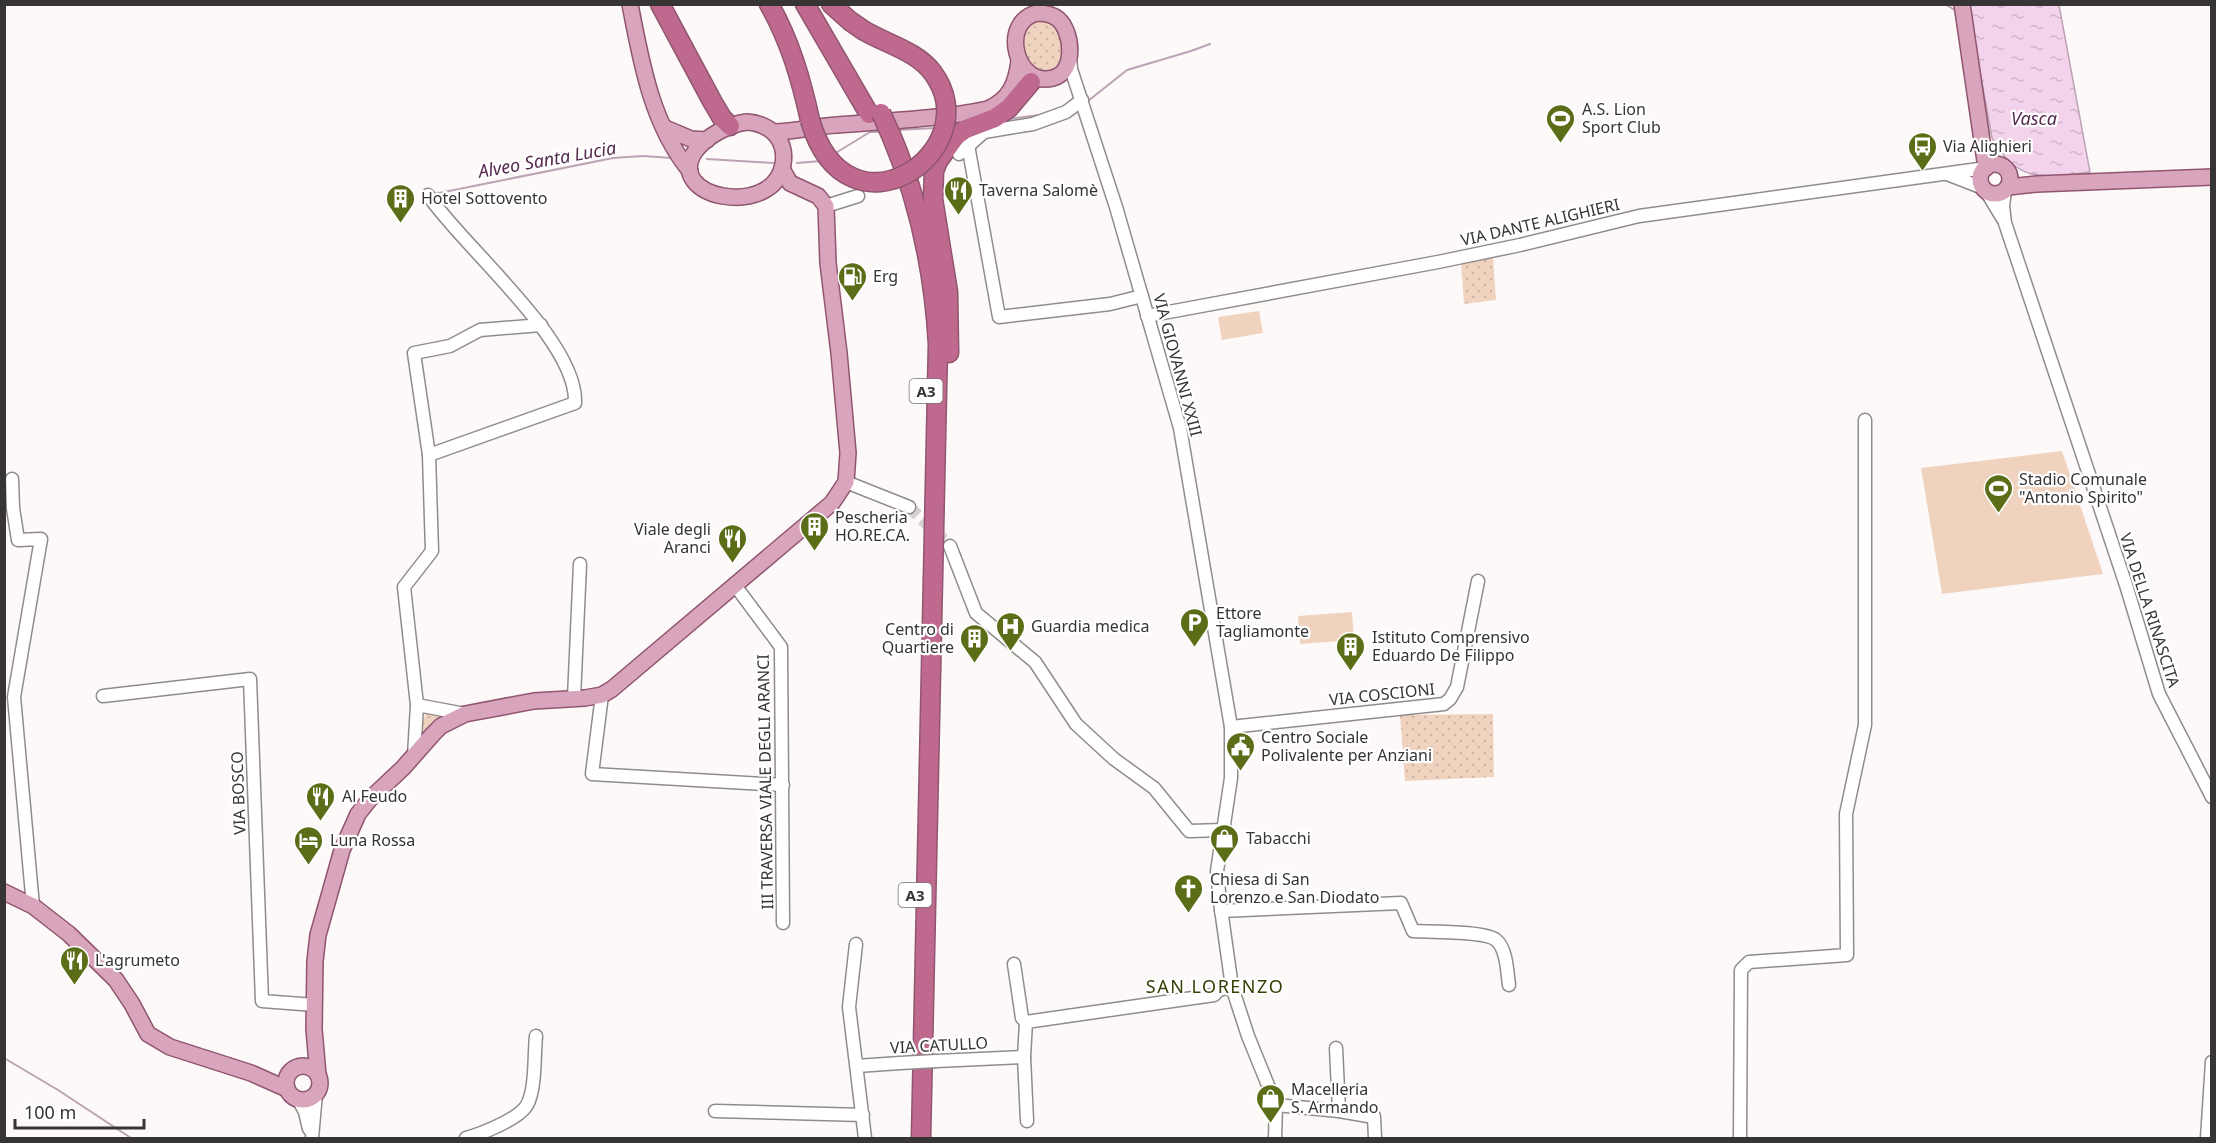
<svg xmlns="http://www.w3.org/2000/svg" width="2216" height="1143" viewBox="0 0 2216 1143" font-family="'Noto Sans',sans-serif">
<style>
.grass{fill:url(#grass-dots)}
.garden{fill:#f0d3bf}
.water{fill:url(#water-ripples);stroke:#baa3b5;stroke-width:1.5}
.lines{fill:none;stroke-linecap:round;stroke-linejoin:round}
.stream{stroke:#baa3b5;stroke-width:2}
.minor-tunnel{stroke:#d6d2d2;stroke-width:12;stroke-dasharray:12 6;stroke-linecap:butt}
.minor-casing{stroke:#918c8c;stroke-width:15}
.major-casing{stroke:#90566f;stroke-width:18}
.highway-casing{stroke:#90566f;stroke-width:21}
.minor{stroke:#fff;stroke-width:12}
.major{stroke:#d9a5bc;stroke-width:15}
.highway{stroke:#c0698f;stroke-width:18}
.minor-bridge-casing{stroke:#918c8c;stroke-width:15;stroke-linecap:butt}
.highway-bridge-casing{stroke:#90566f;stroke-width:21;stroke-linecap:butt}
.minor-bridge{stroke:#fff;stroke-width:12}
.highway-bridge{stroke:#c0698f;stroke-width:18}
.labels{text-anchor:middle;dominant-baseline:central;stroke-width:4.5;stroke-linejoin:round;paint-order:stroke}
.shield{fill:#fff;stroke:#727171;stroke-width:1.5}
.shield-label{font-size:15px;font-weight:bold;fill:#363434}
.poi-label{font-size:16px;fill:#363434;stroke:#fff;text-anchor:start}
.street-label{font-size:16px;fill:#363434;stroke:#fff}
.water-label{font-size:18px;font-style:italic;fill:#552b4f;stroke:#fff}
.neighbourhood-label{font-size:18px;letter-spacing:1.5px;fill:#374207;stroke:#fff}
</style>
<defs>
<pattern id="grass-dots" width="8" height="8" patternUnits="userSpaceOnUse" patternTransform="scale(1.5)"><rect width="8" height="8" fill="#f0d3bf"/><path d="M2 2h.1M6 6h.1" fill="none" stroke="#ceb6a5" stroke-width="1.8" stroke-linecap="round"/></pattern>
<pattern id="water-ripples" width="26" height="14" patternUnits="userSpaceOnUse" patternTransform="scale(1.5)"><rect width="26" height="14" fill="#f3d2ec"/><path d="M2 4q2-2 4 0t4 0M15 11q2-2 4 0t4 0" fill="none" stroke="#d1b5cb"/></pattern>
</defs>
<rect width="100%" height="100%" fill="#fef9f9"/>
<g class="grass">
<path d="M1043,19L1052,23L1055,27C1062,43 1066,57 1054,70L1040,72C1022,58 1021,44 1027,24Z"/>
<polygon points="1493,257 1496,300 1464,304 1461,262"/>
<polygon points="426,712 450,714 434,723 423,735 420,732"/>
<polygon points="1493,714 1494,777 1405,781 1400,715"/>
</g>
<g class="garden">
<polygon points="1259,311 1263,333 1222,340 1218,317"/>
<polygon points="2062,451 2103,574 1942,594 1921,468"/>
<polygon points="1352,612 1354,640 1300,644 1298,616"/>
</g>
<path class="water" d="M1968,5H2059L2090,172C2045,178 2017,184 1992,138Z"/>
<g class="lines">
<g class="stream">
<polyline points="1945,4 1956,11"/>
<polyline points="1088,101 1127,70 1191,51 1210,44"/>
<polyline points="1008,119 1039,115"/>
<polyline points="897,130 936,128"/>
<polyline points="834,154 870,132 882,132"/>
<polyline points="707,159 773,163"/>
<polyline points="797,163 821,161"/>
<polyline points="434,194 613,158 643,156 672,158"/>
<polyline points="4,1058 58,1090 131,1138"/>
</g>
<polyline class="minor-tunnel" points="909,507 950,546"/>
<defs>
<g id="minor">
<polyline points="1070,57 1071,69 1116,207 1180,428 1231,727 1231,778 1217,871 1220,902 1232,987 1248,1036 1276,1105 1275,1138"/>
<polyline points="968,145 999,317 1110,304 1142,296"/>
<polyline points="959,154 984,132 1033,124 1066,112 1082,100"/>
<polyline points="1947,174 1983,188"/>
<polyline points="2005,190 2003,206 2005,223 2126,585 2159,694 2212,797"/>
<polyline points="1986,191 2003,219"/>
<polyline points="826,206 858,196"/>
<polyline points="1147,316 1438,262 1520,245 1639,216 1986,168"/>
<polyline points="429,455 414,353 450,346 480,330 541,325"/>
<polyline points="12,479 13,508 18,540 41,539 14,697 33,906"/>
<polyline points="846,482 909,507"/>
<polyline points="950,546 976,613 1035,662 1076,724 1114,759 1154,788 1189,831 1224,830"/>
<polyline points="734,584 781,647 783,923"/>
<polyline points="602,695 592,774 783,785"/>
<polyline points="103,696 250,679 262,1001 315,1005"/>
<polyline points="574,698 580,564"/>
<path d="M417,705L404,587L432,551L429,455L575,403C578,341 463,247 428,195"/>
<polyline points="1231,727 1444,704 1450,699 1457,687 1478,581"/>
<polyline points="414,756 417,705 465,714"/>
<path d="M1221,911L1401,903L1413,931C1429,932 1486,931 1496,940C1507,949 1507,972 1509,985"/>
<polyline points="856,944 849,1007 865,1138"/>
<polyline points="1014,964 1022,1018 1026,1022"/>
<polyline points="1336,1048 1339,1111"/>
<polyline points="936,1061 1024,1057"/>
<polyline points="857,1066 900,1063"/>
<polyline points="298,1099 305,1112 309,1129"/>
<polyline points="1276,1105 1339,1111 1374,1117 1375,1138"/>
<polyline points="715,1111 863,1115"/>
<polyline points="1027,1121 1024,1057 1026,1022 1214,995 1219,990 1232,987"/>
<polyline points="312,1138 316,1094"/>
<path d="M466,1138C481,1134 519,1119 527,1105C536,1089 534,1055 536,1036"/>
<polyline points="1740,1138 1741,970 1749,962 1847,955 1846,814 1865,725 1865,420"/>
<polyline points="2207,1138 2212,1062"/>
</g>
<g id="major">
<path d="M630,4C641,62 652,125 690,171"/>
<polyline points="1962,4 1986,168"/>
<path d="M1037,13C1045,13 1052,14 1058,19C1073,32 1076,72 1053,78C1016,88 999,22 1037,13Z"/>
<path d="M747,122C763,123 777,131 782,146C784,152 784,158 783,164C774,220 661,198 696,150C707,136 729,124 747,122Z"/>
<polyline points="665,128 691,139 707,140"/>
<path d="M774,132C796,132 815,126 837,125C885,121 942,119 988,109C1010,99 1016,84 1019,61"/>
<circle cx="1995" cy="179" r="15"/>
<polyline points="2008,187 2037,184 2212,177"/>
<polyline points="4,892 33,906 69,934 116,980 132,1004 148,1034 170,1047 251,1073 287,1089"/>
<circle cx="303" cy="1083" r="17"/>
<polyline points="318,1075 314,1029 315,961 318,935 342,850 358,814 370,799 403,768 433,734 441,726 465,714 534,701 585,698 602,695 612,689 832,503 846,482 848,453 839,353 828,263 826,206 818,196 790,183 782,169"/>
</g>
<g id="highway">
<polyline points="660,4 712,101 722,118 730,126"/>
<path d="M769,4C790,41 801,79 810,120"/>
<polyline points="805,4 869,114"/>
<polyline points="831,4 850,21 863,30"/>
<path d="M891,135C919,201 934,272 938,344L921,1138"/>
<polyline points="949,353 948,292 933,199 934,171 938,161 956,136 966,129 995,118 1009,108 1031,82"/>
</g>
</defs>
<use href="#minor" class="minor-casing"/>
<use href="#major" class="major-casing"/>
<use href="#highway" class="highway-casing"/>
<use href="#minor" class="minor"/>
<use href="#major" class="major"/>
<use href="#highway" class="highway"/>
<defs>
<polyline id="minor-bridge" points="900,1063 936,1061"/>
<g id="highway-bridge">
<polyline points="881,113 891,135"/>
<path d="M810,120C847,248 990,151 933,73C917,51 886,44 863,30"/>
</g>
</defs>
<use href="#minor-bridge" class="minor-bridge-casing"/>
<use href="#highway-bridge" class="highway-bridge-casing"/>
<use href="#minor-bridge" class="minor-bridge"/>
<use href="#highway-bridge" class="highway-bridge"/>
</g>
<defs>
<symbol id="stadium-pin" viewBox="-11 -11 22 30"><path d="M0 17L-7.5 6A9.5 9.5 0 1 1 7.5 6Z" fill="#5c6d18" stroke="#fff"/><path d="M0-5a6.5 5 0 1 0 0 10a6.5 5 0 1 0 0-10ZM-3.5-1.8h7v3.6h-7Z" fill="#fff"/></symbol>
<symbol id="bus-pin" viewBox="-11 -11 22 30"><path d="M0 17L-7.5 6A9.5 9.5 0 1 1 7.5 6Z" fill="#5c6d18" stroke="#fff"/><path d="M-5-6H5V4H4V6H2V4H-2V6H-4V4H-5ZM-3.5-4V0h7V-4ZM-3.5 1.2v1.5H-2V1.2ZM2 1.2v1.5H3.5V1.2Z" fill="#fff"/></symbol>
<symbol id="restaurant-pin" viewBox="-11 -11 22 30"><path d="M0 17L-7.5 6A9.5 9.5 0 1 1 7.5 6Z" fill="#5c6d18" stroke="#fff"/><path d="M-5-6h1v4h1v-4h1v4h1v-4h1v5L-1.5 .5V6h-2V.5L-5-1ZM5-6V6H3V1.5H1.5Q1.5-4 5-6Z" fill="#fff"/></symbol>
<symbol id="building-pin" viewBox="-11 -11 22 30"><path d="M0 17L-7.5 6A9.5 9.5 0 1 1 7.5 6Z" fill="#5c6d18" stroke="#fff"/><path d="M-4-6H4V6H1V3H-1V6H-4ZM-2.5-4.3h1.7v1.8h-1.7ZM.8-4.3h1.7v1.8H.8ZM-2.5-1h1.7V.8h-1.7ZM.8-1h1.7V.8H.8Z" fill="#fff"/></symbol>
<symbol id="fuel-pin" viewBox="-11 -11 22 30"><path d="M0 17L-7.5 6A9.5 9.5 0 1 1 7.5 6Z" fill="#5c6d18" stroke="#fff"/><path d="M-5.5-6h7V0h2V4h1.3V-2.5L3-4.5l.8-.8L6-3V5H2.5V1h-1V6h-7ZM-4.2-4.7v3.2H.2V-4.7Z" fill="#fff"/></symbol>
<symbol id="parking-pin" viewBox="-11 -11 22 30"><path d="M0 17L-7.5 6A9.5 9.5 0 1 1 7.5 6Z" fill="#5c6d18" stroke="#fff"/><path d="M-3.5-5.5H1a3.5 3.5 0 0 1 0 7H-1V5.5H-3.5ZM-1-3.4V-.6H.8a1.4 1.4 0 0 0 0-2.8Z" fill="#fff"/></symbol>
<symbol id="hospital-pin" viewBox="-11 -11 22 30"><path d="M0 17L-7.5 6A9.5 9.5 0 1 1 7.5 6Z" fill="#5c6d18" stroke="#fff"/><path d="M-5-5h3v3.5h4V-5h3V5h-3V1.5h-4V5h-3Z" fill="#fff"/></symbol>
<symbol id="civic-pin" viewBox="-11 -11 22 30"><path d="M0 17L-7.5 6A9.5 9.5 0 1 1 7.5 6Z" fill="#5c6d18" stroke="#fff"/><path d="M-.6-6.5H3V-4.5H.6V-3L4-1V1h2V6H-6V1h2V-1L-.6-3ZM-1.2 2.5V6h2.4V2.5Z" fill="#fff"/></symbol>
<symbol id="shop-pin" viewBox="-11 -11 22 30"><path d="M0 17L-7.5 6A9.5 9.5 0 1 1 7.5 6Z" fill="#5c6d18" stroke="#fff"/><path d="M-5-2.5h2.3a2.7 3.5 0 0 1 5.4 0H5L5.5 6h-11ZM-1.5-2.5h3a1.5 2.3 0 0 0-3 0Z" fill="#fff"/></symbol>
<symbol id="hotel-pin" viewBox="-11 -11 22 30"><path d="M0 17L-7.5 6A9.5 9.5 0 1 1 7.5 6Z" fill="#5c6d18" stroke="#fff"/><path d="M-6-4.5h1.5V1H6V5H4.5V3h-9V5H-6ZM-4 0a1.8 1.8 0 1 1 3.6 0ZM.5 0V-2.5h3Q6-2.5 6 0Z" fill="#fff"/></symbol>
<symbol id="church-pin" viewBox="-11 -11 22 30"><path d="M0 17L-7.5 6A9.5 9.5 0 1 1 7.5 6Z" fill="#5c6d18" stroke="#fff"/><path d="M-1.2-6h2.4v3.5h3.3v2.4h-3.3V6h-2.4V-.1h-3.3v-2.4h3.3Z" fill="#fff"/></symbol>
</defs>
<g fill-rule="evenodd">
<use href="#stadium-pin" x="1544" y="102" width="33" height="45"/>
<use href="#bus-pin" x="1906" y="130" width="33" height="45"/>
<use href="#restaurant-pin" x="942" y="174" width="33" height="45"/>
<use href="#building-pin" x="384" y="182" width="33" height="45"/>
<use href="#fuel-pin" x="836" y="260" width="33" height="45"/>
<use href="#stadium-pin" x="1982" y="472" width="33" height="45"/>
<use href="#building-pin" x="798" y="510" width="33" height="45"/>
<use href="#restaurant-pin" x="716" y="522" width="33" height="45"/>
<use href="#parking-pin" x="1178" y="606" width="33" height="45"/>
<use href="#hospital-pin" x="994" y="610" width="33" height="45"/>
<use href="#building-pin" x="958" y="622" width="33" height="45"/>
<use href="#building-pin" x="1334" y="630" width="33" height="45"/>
<use href="#civic-pin" x="1224" y="730" width="33" height="45"/>
<use href="#restaurant-pin" x="304" y="780" width="33" height="45"/>
<use href="#shop-pin" x="1208" y="822" width="33" height="45"/>
<use href="#hotel-pin" x="292" y="824" width="33" height="45"/>
<use href="#church-pin" x="1172" y="872" width="33" height="45"/>
<use href="#restaurant-pin" x="58" y="944" width="33" height="45"/>
<use href="#shop-pin" x="1254" y="1082" width="33" height="45"/>
</g>
<g class="labels">
<g class="shield">
<rect x="909.5" y="379" width="33" height="24" rx="4.5"/>
<rect x="898.5" y="883" width="33" height="24" rx="4.5"/>
</g>
<g class="shield-label">
<text x="926" y="391">A3</text>
<text x="915" y="895">A3</text>
</g>
<g class="poi-label">
<text x="1582" y="109">A.S. Lion<tspan x="1582" dy="18">Sport Club</tspan></text>
<text x="1943" y="146">Via Alighieri</text>
<text x="979" y="190">Taverna Salomè</text>
<text x="421" y="198">Hotel Sottovento</text>
<text x="873" y="276">Erg</text>
<text x="2019" y="479">Stadio Comunale<tspan x="2019" dy="18">"Antonio Spirito"</tspan></text>
<text x="835" y="517">Pescheria<tspan x="835" dy="18">HO.RE.CA.</tspan></text>
<text x="711" y="529" text-anchor="end">Viale degli<tspan x="711" dy="18">Aranci</tspan></text>
<text x="1216" y="613">Ettore<tspan x="1216" dy="18">Tagliamonte</tspan></text>
<text x="1031" y="626">Guardia medica</text>
<text x="954" y="629" text-anchor="end">Centro di<tspan x="954" dy="18">Quartiere</tspan></text>
<text x="1372" y="637">Istituto Comprensivo<tspan x="1372" dy="18">Eduardo De Filippo</tspan></text>
<text x="1261" y="737">Centro Sociale<tspan x="1261" dy="18">Polivalente per Anziani</tspan></text>
<text x="342" y="796">Al Feudo</text>
<text x="1246" y="838">Tabacchi</text>
<text x="330" y="840">Luna Rossa</text>
<text x="1210" y="879">Chiesa di San<tspan x="1210" dy="18">Lorenzo e San Diodato</tspan></text>
<text x="95" y="960">L'agrumeto</text>
<text x="1291" y="1089">Macelleria<tspan x="1291" dy="18">S. Armando</tspan></text>
</g>
<g class="street-label">
<text transform="translate(1540 222) rotate(-13)">VIA DANTE ALIGHIERI</text>
<text transform="translate(1178 365) rotate(75)">VIA GIOVANNI XXIII</text>
<text transform="translate(2150 610) rotate(72)">VIA DELLA RINASCITA</text>
<text transform="translate(1382 694) rotate(-6)">VIA COSCIONI</text>
<text transform="translate(765 782) rotate(-91)">III TRAVERSA VIALE DEGLI ARANCI</text>
<text transform="translate(238 793) rotate(-92)">VIA BOSCO</text>
<text transform="translate(939 1045) rotate(-3)">VIA CATULLO</text>
</g>
<g class="water-label">
<text x="2034" y="118">Vasca</text>
<text transform="translate(547 159) rotate(-10)">Alveo Santa Lucia</text>
</g>
<g class="neighbourhood-label">
<text x="1215" y="986">SAN LORENZO</text>
</g>
</g>
<rect width="2216" height="1143" fill="none" stroke="#363434" stroke-width="12"/>
<path d="M15 1119v9h129v-9" fill="none" stroke="#363434" stroke-width="3"/>
<text x="24" y="1119" font-size="18" fill="#363434" stroke="#ffffff" stroke-width="4.5" paint-order="stroke">100 m</text>
</svg>
